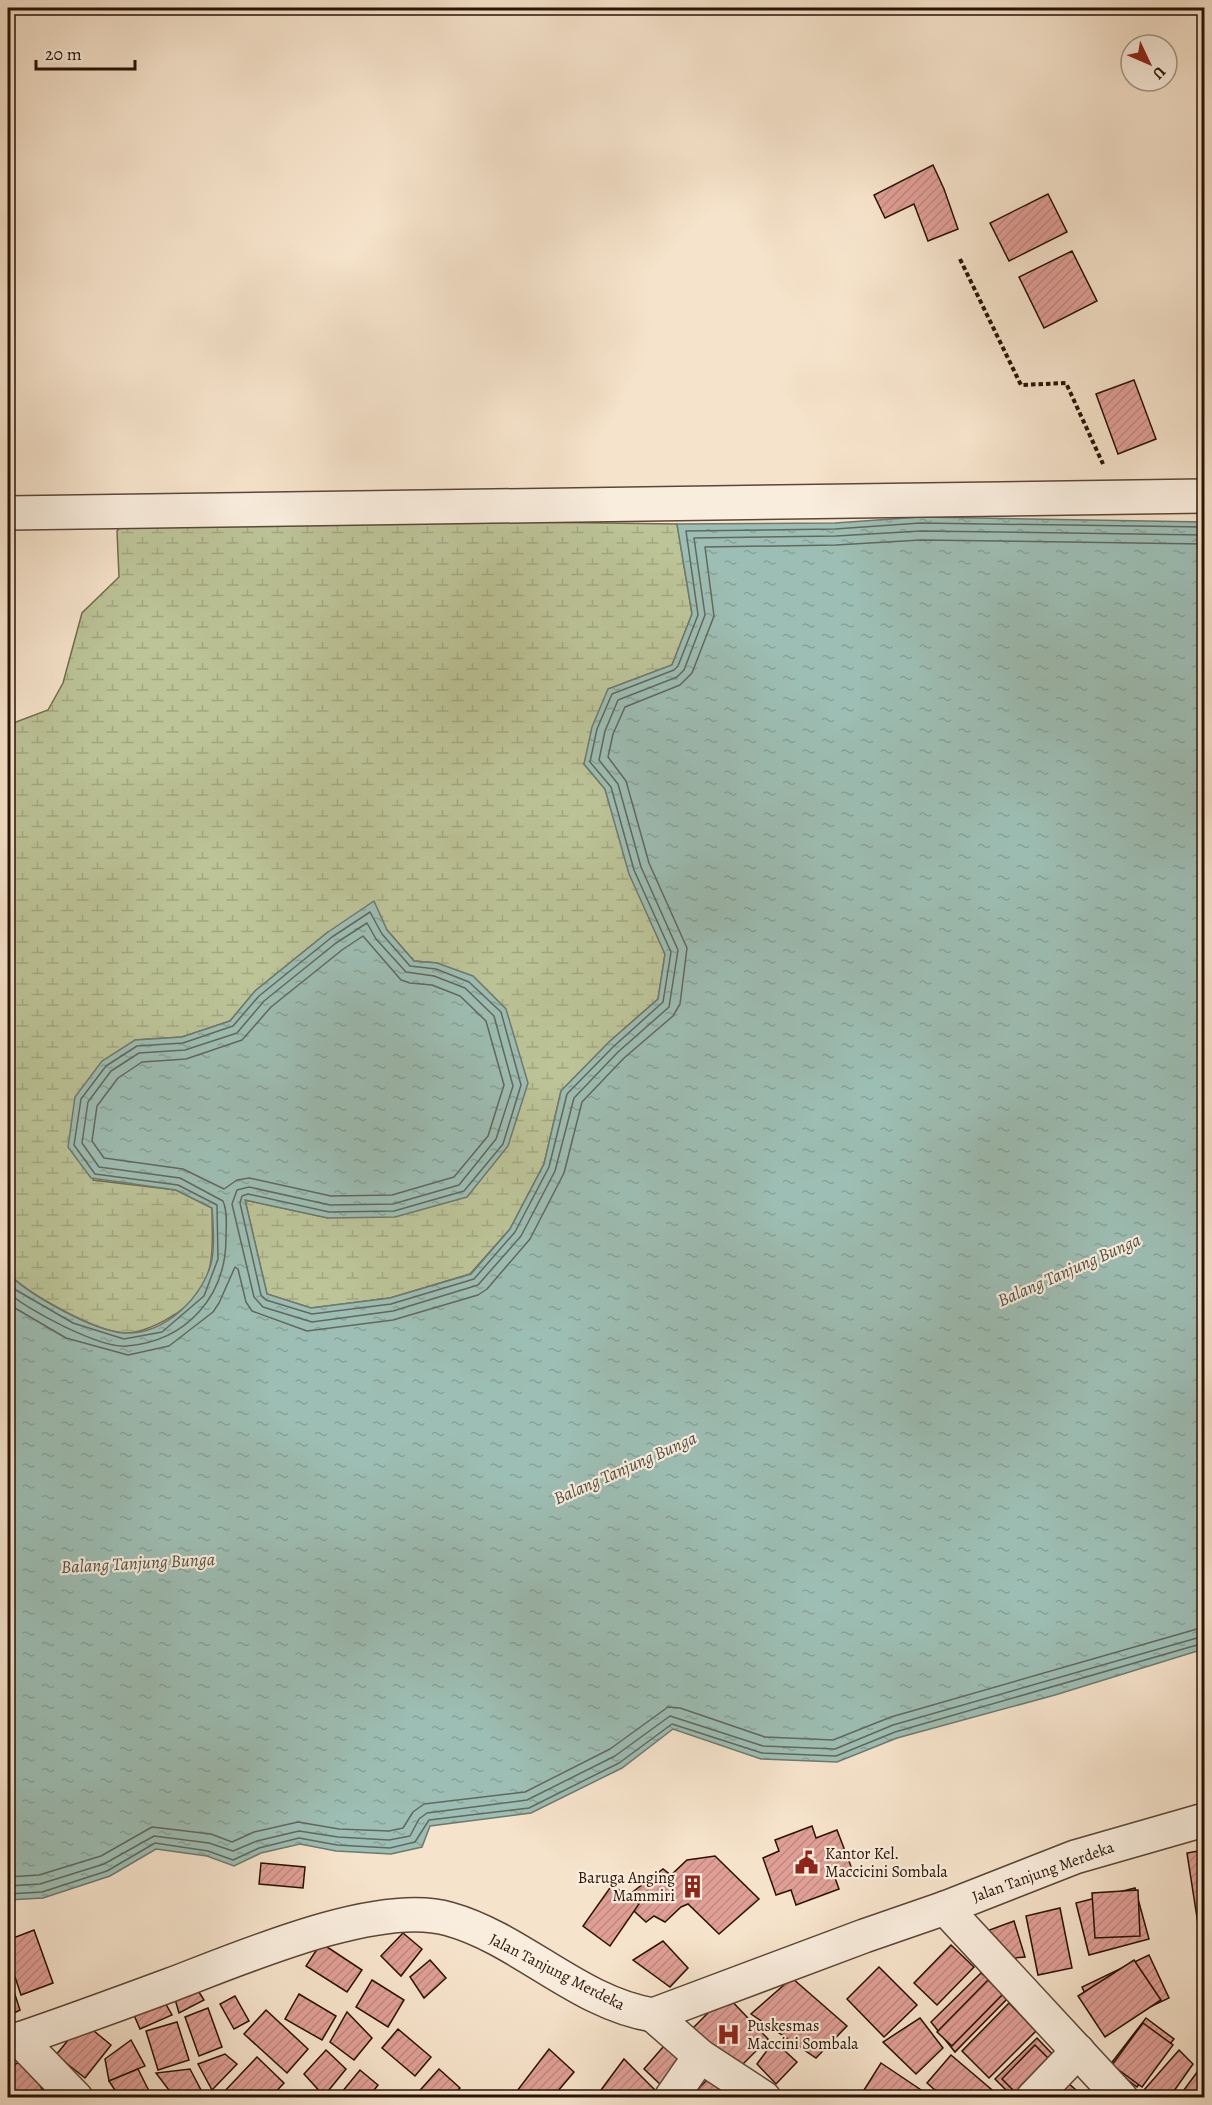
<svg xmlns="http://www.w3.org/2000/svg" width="1212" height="2105" viewBox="0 0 1212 2105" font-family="Alegreya,serif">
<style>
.wetland{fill:url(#wetland-marsh);stroke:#726c4f;stroke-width:1.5}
.water{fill:url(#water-ripples);stroke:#6e7a6e;stroke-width:1.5}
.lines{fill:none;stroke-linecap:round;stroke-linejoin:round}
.shore{stroke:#62685d;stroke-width:1.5}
.building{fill:url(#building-hatch);stroke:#281306;stroke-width:1.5}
.minor-casing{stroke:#5c4737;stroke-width:36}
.tertiary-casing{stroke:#5c4737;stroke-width:36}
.path{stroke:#281306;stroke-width:4;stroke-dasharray:4.5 3;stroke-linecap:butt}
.minor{stroke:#f9eddd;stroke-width:33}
.tertiary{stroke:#f9eddd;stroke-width:33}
.labels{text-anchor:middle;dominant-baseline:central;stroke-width:4.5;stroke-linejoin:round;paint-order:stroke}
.poi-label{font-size:16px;fill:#281306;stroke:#f9eddd;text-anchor:start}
.street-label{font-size:16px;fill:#281306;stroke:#f9eddd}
.water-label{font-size:18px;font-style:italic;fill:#514f43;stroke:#f9eddd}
</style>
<defs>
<pattern id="wetland-marsh" width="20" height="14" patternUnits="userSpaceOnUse" patternTransform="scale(1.5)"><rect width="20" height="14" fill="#bcc498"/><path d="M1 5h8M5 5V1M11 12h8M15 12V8" fill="none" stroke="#a2a882"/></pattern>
<pattern id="water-ripples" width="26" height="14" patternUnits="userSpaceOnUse" patternTransform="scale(1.5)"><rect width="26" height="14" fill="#9dbeb4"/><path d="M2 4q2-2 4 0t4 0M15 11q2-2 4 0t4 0" fill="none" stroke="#87a299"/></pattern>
<pattern id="building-hatch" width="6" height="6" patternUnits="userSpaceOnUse" patternTransform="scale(1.5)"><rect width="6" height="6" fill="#e09f96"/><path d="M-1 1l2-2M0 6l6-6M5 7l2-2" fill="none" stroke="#c08880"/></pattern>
</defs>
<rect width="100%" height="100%" fill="#f6e3cb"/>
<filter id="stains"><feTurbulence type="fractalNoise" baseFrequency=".00333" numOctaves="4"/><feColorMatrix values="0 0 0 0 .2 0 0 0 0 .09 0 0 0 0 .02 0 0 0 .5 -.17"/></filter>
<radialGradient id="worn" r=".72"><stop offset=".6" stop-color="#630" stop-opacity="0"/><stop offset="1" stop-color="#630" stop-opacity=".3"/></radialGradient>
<path class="wetland" d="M132,513L249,518L677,524L692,614L672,665L608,689L584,764L605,789L631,876L665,954L658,999L609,1042L561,1091L544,1164L510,1229L470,1274L390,1298L311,1308L267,1294L245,1200L328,1218L437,963L414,961L387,930L328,932L255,991L230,1021L182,1037L135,1040L93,1180L176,1190L212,1208C212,1237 216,1268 199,1293C187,1311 146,1334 124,1333C95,1331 28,1294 8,1273V725L48,710L63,683L82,613L119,577L117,531Z"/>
<path class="water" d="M920,517L1204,522V1649L1055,1695L897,1738L837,1762L761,1759L673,1729L622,1768L531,1813L430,1826L422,1847L391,1854L336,1851L300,1844L261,1853L234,1866L207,1856L156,1849L110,1876L43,1898L8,1900V1273C28,1295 94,1331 124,1333C165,1335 205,1296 212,1259C215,1244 213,1224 212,1208L176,1190L91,1178L68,1147L75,1097L102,1061L135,1040L182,1037L230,1021L255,991L328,932L374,901L387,930L414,961L437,963L473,976L506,1009L528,1083L508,1146L467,1197L395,1217L328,1218L245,1200L267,1294L311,1308L390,1298L471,1274L510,1229L544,1164L561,1091L609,1042L658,999L665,954L629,874L605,789L584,764L592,727L608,689L672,665L692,614L677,524L835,523Z"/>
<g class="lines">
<g class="shore">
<polygon points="363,936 401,980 410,983 432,985 460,996 486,1021 504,1085 488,1136 454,1177 392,1195 331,1196 249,1178 237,1180 224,1189 183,1169 104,1158 92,1141 97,1106 118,1078 142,1062 186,1059 242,1040 271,1007 342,950"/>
<polyline points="8,1281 16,1290 73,1323 124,1339 162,1332 204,1296 218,1259 217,1205 178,1185 95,1174 74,1145 81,1099 106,1066 137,1046 183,1043 233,1026 259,996 332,937 370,912 382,934 410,966 436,969 469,982 501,1012 521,1085 503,1144 464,1191 394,1211 329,1212 248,1194 242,1196 240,1203 261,1295 266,1300 312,1314 391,1304 474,1279 515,1232 549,1167 567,1094 613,1047 663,1002 671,952 634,870 611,787 590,762 597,729 612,694 674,670 678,666 698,615 686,531 835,529 920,523 1204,527"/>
<path d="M8,1292C26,1310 102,1349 127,1346C186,1341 226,1297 226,1238C226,1226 228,1212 223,1201L180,1178L99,1167L82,1143L88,1102L111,1071L139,1053L185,1050L237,1033L264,1001L336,943L367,923L376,939L406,972L434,976L465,988L494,1016L513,1086L496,1139L459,1185L393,1204L330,1205L249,1187L237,1190L232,1204L254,1297L263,1307L312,1322L393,1311L478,1285L521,1236L555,1171L574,1098L618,1052L669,1007L678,950L641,867L618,784L599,760L605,731L618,700L677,677L684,670L705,615L694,538L836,536L921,531L1204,535"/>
<polyline points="8,1304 66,1338 128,1355 169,1346 213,1312 219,1303 235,1267 238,1269 246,1302 252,1311 307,1331 393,1320 478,1295 487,1289 530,1239 564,1173 582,1102 624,1058 673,1016 680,1004 687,948 649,863 626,781 608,757 613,734 625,707 680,685 692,673 714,616 705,547 836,545 921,540 1204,544"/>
<polyline points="8,1877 39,1875 101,1856 152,1827 211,1834 232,1842 254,1832 298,1822 339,1829 389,1831 403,1828 413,1812 424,1804 525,1792 610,1749 668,1707 680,1708 765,1737 833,1740 891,1717 1204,1627"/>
<polyline points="8,1886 40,1884 104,1864 154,1836 209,1843 233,1851 257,1841 299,1831 338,1837 389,1840 410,1836 419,1819 427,1813 527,1800 615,1756 670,1716 763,1746 835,1749 893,1725 1204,1636"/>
<polyline points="8,1894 42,1892 107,1871 155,1843 208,1851 233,1860 259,1848 299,1838 337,1845 390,1848 415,1842 429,1820 529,1808 619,1763 672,1724 762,1753 836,1756 895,1732 1204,1643"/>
</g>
</g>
<g class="building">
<polygon points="933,165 944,189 958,229 928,241 914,204 885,218 874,195"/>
<polygon points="1048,194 1067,232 1009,261 990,223"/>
<polygon points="1072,251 1097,301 1044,328 1019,277"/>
<polygon points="1134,380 1156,439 1118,454 1096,394"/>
<polygon points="812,1826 816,1838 837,1830 852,1869 834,1875 839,1889 796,1905 791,1890 776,1895 763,1858 779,1851 775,1840"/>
<polygon points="1204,1850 1204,1923 1198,1924 1187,1853"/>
<polygon points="715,1856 759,1899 719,1934 688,1904 681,1907 665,1922 654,1916 646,1922 622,1900 663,1869 671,1875 687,1860"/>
<polygon points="261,1863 305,1867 303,1888 259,1884"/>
<polygon points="612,1885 639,1904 610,1946 583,1926"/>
<polygon points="1135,1888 1149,1939 1089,1955 1076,1903"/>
<polygon points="1138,1890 1140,1936 1095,1938 1092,1893"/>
<polygon points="1060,1908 1072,1968 1038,1975 1026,1916"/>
<polygon points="1014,1921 1025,1957 1004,1959 984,1932"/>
<polygon points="34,1930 53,1983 21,1995 8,1956 8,1940"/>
<polygon points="403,1933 422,1949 401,1976 381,1956"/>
<polygon points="663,1941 688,1968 670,1987 633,1960"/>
<polygon points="321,1943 362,1970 347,1992 306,1966"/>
<polygon points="951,1945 974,1967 937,2005 914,1983"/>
<polygon points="1149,1955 1169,1998 1102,2030 1082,1987"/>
<polygon points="430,1960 446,1978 424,1998 410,1977"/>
<polygon points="1134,1960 1161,2000 1105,2037 1078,1996"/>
<polygon points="879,1967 917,2005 884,2037 847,1999"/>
<polygon points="8,1973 20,2010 8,2016"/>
<polygon points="981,1973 1009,1997 955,2052 931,2022"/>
<polygon points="792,1978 847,2026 816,2058 751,2014"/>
<polygon points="372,1980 404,2000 388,2027 356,2007"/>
<polygon points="988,1980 1003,1994 952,2046 937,2032"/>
<polygon points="192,1981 204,2000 179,2013 172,1989"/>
<polygon points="159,1992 172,2015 140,2029 131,2008"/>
<polygon points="299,1994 336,2016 322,2040 285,2019"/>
<polygon points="726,1995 768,2039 733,2074 690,2031"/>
<polygon points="235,1996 249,2021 234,2029 220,2004"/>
<polygon points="1009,2003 1036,2031 989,2078 962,2051"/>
<polygon points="208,2008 222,2047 199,2056 185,2017"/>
<polygon points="266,2010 308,2049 287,2073 244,2034"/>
<polygon points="1204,2010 1204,2063 1199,2063"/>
<polygon points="347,2012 372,2038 354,2060 330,2042"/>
<polygon points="920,2018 943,2048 916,2074 883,2042"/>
<polygon points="1146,2018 1174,2039 1137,2087 1109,2066"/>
<polygon points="83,2022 111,2045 85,2078 56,2055"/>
<polygon points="177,2022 189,2060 158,2070 146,2031"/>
<polygon points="1143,2023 1173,2045 1142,2087 1112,2065"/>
<polygon points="398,2029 431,2057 415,2076 382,2048"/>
<polygon points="1037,2038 1059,2061 1025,2098 1014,2098 995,2079"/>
<polygon points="670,2039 690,2056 663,2087 644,2069"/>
<polygon points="131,2040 145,2066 109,2081 105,2059"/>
<polygon points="774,2041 797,2062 776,2084 757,2064"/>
<polygon points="1035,2045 1051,2061 1018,2095 1002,2079"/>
<polygon points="549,2049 574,2072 552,2098 522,2098 517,2091"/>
<polygon points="326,2050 346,2069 324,2096 304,2074"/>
<polygon points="1179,2050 1193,2064 1169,2098 1137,2098"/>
<polygon points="225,2054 237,2064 212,2090 198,2064"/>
<polygon points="951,2055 998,2095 997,2098 944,2098 927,2083"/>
<polygon points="257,2057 284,2083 270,2098 223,2098 221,2095"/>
<polygon points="25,2059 47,2098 8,2098 8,2068"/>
<polygon points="624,2059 656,2091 651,2098 610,2098 601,2090"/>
<polygon points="881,2063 933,2098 859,2098"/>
<polygon points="138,2069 152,2097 120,2098 109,2081"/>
<polygon points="190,2069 201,2090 187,2098 175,2098 156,2073"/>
<polygon points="439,2069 460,2088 451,2098 413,2098"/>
<polygon points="360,2070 378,2085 368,2098 337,2098"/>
<polygon points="717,2070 744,2098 696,2098 693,2094"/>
<polygon points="1198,2071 1204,2077 1204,2098 1178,2098"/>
<polygon points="1067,2082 1085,2098 1054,2098"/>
</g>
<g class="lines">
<defs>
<g id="minor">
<polyline points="8,513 1204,496"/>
<polyline points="945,1908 1121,2098"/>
<polyline points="653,2015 700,2056 764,2098"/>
<polyline points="19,2039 76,2098"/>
<polyline points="671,2098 700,2056"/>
<polyline points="1033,2098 1078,2051"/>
</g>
<path id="tertiary" d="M8,2043C62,2025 116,2005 170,1985C239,1959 378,1898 449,1919C521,1939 578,2003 653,2015L864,1936L945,1908L1075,1857L1204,1820"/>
</defs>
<use href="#minor" class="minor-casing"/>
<use href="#tertiary" class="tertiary-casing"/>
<polyline class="path" points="960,259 1021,385 1066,383 1103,464"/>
<use href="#minor" class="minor"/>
<use href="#tertiary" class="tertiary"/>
</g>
<defs>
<symbol id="civic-bare" viewBox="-9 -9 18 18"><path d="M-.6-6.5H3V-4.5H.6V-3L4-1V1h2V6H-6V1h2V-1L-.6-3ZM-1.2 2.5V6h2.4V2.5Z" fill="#8f2418" stroke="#f9eddd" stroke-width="2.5" paint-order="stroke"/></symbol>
<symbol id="building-bare" viewBox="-9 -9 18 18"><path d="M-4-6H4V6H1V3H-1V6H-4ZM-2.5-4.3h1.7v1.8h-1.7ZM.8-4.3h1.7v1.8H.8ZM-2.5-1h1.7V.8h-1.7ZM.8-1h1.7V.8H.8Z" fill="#8f2418" stroke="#f9eddd" stroke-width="2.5" paint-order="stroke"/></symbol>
<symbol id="hospital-bare" viewBox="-9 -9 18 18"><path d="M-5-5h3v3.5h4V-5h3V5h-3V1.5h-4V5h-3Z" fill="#8f2418" stroke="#f9eddd" stroke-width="2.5" paint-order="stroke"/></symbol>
</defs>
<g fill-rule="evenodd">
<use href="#civic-bare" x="790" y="1846" width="33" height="33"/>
<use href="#building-bare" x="676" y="1870" width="33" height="33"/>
<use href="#hospital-bare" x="712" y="2018" width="33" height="33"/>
</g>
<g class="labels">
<g class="poi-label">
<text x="825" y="1854">Kantor Kel.<tspan x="825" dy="18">Maccicini Sombala</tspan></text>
<text x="675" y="1878" text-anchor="end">Baruga Anging<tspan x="675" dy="18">Mammiri</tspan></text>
<text x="747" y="2026">Puskesmas<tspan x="747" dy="18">Maccini Sombala</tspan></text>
</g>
<g class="street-label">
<text transform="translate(1043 1872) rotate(-20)">Jalan Tanjung Merdeka</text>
<text transform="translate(557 1972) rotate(27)">Jalan Tanjung Merdeka</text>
</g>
<g class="water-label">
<text transform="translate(1069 1270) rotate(-24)">Balang Tanjung Bunga</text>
<text transform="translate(625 1468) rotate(-24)">Balang Tanjung Bunga</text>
<text transform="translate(138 1563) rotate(-3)">Balang Tanjung Bunga</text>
</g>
</g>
<rect width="1212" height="2105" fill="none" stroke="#f6e3cb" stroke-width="30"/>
<rect x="9" y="9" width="1194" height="2087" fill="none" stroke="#281306" stroke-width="3"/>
<rect x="15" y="15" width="1182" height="2075" fill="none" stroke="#281306" stroke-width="1.5"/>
<g transform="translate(1149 63) rotate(134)"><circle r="28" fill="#f9eddd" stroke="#a59687" stroke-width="1.5"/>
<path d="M0-4.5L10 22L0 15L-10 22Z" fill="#8f2418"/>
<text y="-9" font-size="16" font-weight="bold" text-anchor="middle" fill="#281306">U</text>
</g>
<path d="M36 60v9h99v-9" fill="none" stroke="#281306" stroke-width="3"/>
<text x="45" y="60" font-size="18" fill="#281306" stroke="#f9eddd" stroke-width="4.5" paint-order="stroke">20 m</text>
<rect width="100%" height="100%" filter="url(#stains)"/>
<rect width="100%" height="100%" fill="url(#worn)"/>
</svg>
